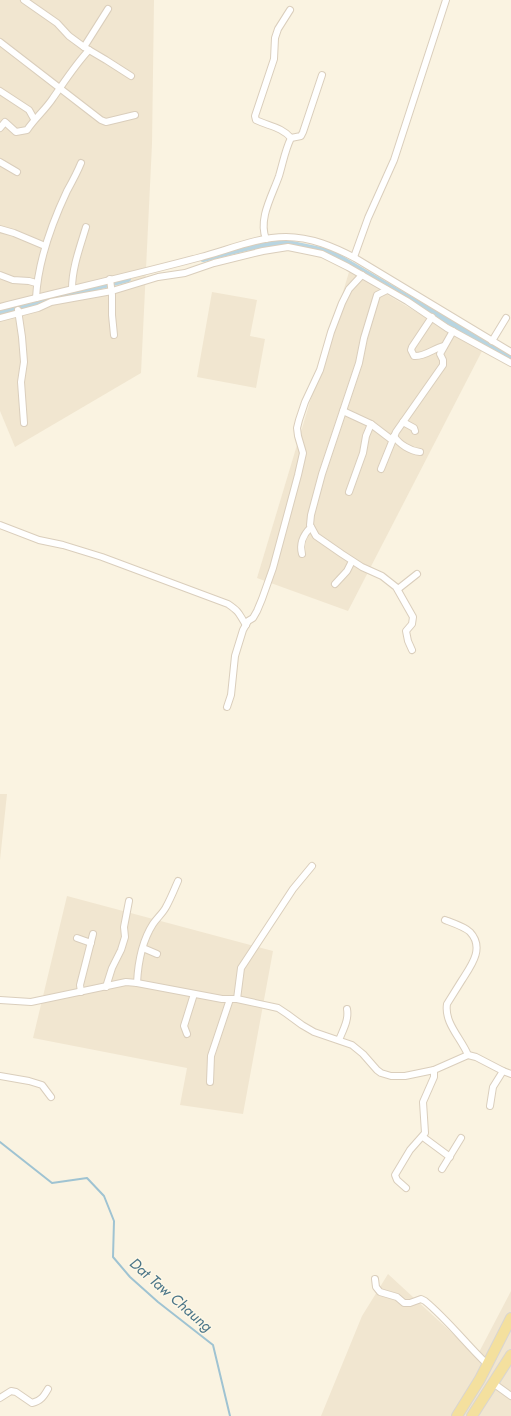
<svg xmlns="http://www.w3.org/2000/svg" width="511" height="1416" viewBox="0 0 511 1416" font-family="Jost,sans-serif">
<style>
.residential{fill:#f1e6d0}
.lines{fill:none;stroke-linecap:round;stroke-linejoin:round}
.stream{stroke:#9fc3d2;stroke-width:2}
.canal{stroke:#b8d5e1;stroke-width:6}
.minor-casing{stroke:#dacebc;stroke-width:8}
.primary-casing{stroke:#d9d5d0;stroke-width:12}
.minor{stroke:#fff;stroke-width:6}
.primary{stroke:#f4e09e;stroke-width:10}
.labels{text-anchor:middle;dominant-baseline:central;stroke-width:3;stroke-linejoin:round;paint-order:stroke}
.water-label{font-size:15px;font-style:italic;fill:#497487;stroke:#fdf7e6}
</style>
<rect width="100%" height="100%" fill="#faf3e1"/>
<g class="residential">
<polygon points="0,0 154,0 152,144 141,373 15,447 0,411"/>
<polygon points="349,272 482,351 348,611 257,578"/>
<polygon points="212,292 257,300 250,336 265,339 256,388 197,377"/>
<polygon points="0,794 7,794 0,860"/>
<polygon points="67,896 273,951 243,1114 180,1105 187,1068 33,1038"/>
<polygon points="388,1274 477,1356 511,1291 511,1416 321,1416 362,1316"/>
</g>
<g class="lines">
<polyline class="stream" points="0,1142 52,1183 87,1178 104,1196 114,1221 113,1257 130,1277 158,1302 213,1345 230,1416"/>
<g class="canal">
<polyline points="203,259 246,248 276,243 292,244 330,252 511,358"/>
<polyline points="0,312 128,279"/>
</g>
<defs>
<g id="minor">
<polyline points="24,0 57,23 69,36 84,47 106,60 131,76"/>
<path d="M290,10L278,29L275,38L274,59L255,116L256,120C268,126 282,127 291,138"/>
<polyline points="0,42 101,120 106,122 135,115"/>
<polyline points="84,47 108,9"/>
<polyline points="0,91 29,110 34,119"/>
<path d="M0,128L5,122L16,132L27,130C35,118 46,109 53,98C65,81 75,65 89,50"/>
<polyline points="0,162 17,172"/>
<polyline points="0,229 14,233 45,246"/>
<path d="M266,239C258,219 272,196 279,176C283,163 285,150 291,138L301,136L303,132L322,75"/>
<polyline points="354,257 368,218 394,160 446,0"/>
<polyline points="0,275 13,280 29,281 36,283"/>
<polyline points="110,279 112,295 112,315 114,335"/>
<path d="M72,289C72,268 80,247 86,227"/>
<polyline points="387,290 377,295 364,338 359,363 322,474 311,515 310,525 316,536 342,554 362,567 382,576 396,587 413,617 412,624 406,631 408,641 412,650"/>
<path d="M36,298C38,261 51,225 67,191C72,182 77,173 81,163"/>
<path d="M0,307C67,290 134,275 201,257C228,250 257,237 286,237C311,237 334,247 355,258L511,352"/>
<polyline points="18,310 22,337 24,362 21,382 24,423"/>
<path d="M432,317L412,347L411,350L414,356C425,357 434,348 444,346"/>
<polyline points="0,318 38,308 51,302 112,291 158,277 185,273 214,263 263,251 288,247 322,254 348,267 407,301 447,328 511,363"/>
<polyline points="492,341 506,318"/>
<polyline points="343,411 371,424 392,440"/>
<polyline points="403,422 414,428 415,431"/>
<path d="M394,436C399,444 410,451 420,452"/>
<polyline points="381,469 396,432 443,365 443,360 440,354 453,331"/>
<polyline points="349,492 363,453 366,436 371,424"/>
<path d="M0,525L39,540L63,545L102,557L228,604C241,613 238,613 246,625"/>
<path d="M302,554C299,543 303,535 311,527"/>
<polyline points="335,584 347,571 352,561"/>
<polyline points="398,589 417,574"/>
<polyline points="227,707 231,695 235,656 243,630 248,621 253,618 257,611 262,599 273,568 298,475 303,453 298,436 297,428 299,420 305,402 320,370 331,332 342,303 349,289 362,275"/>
<path d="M445,920C453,923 465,927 470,932C485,948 471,966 462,980C457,988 452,996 447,1004C444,1023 461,1038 468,1055"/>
<polyline points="77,938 91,943"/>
<polyline points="143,948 157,954"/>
<path d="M137,983C138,963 142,941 153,924C157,918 163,913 166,907C171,898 174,890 178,881"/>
<polyline points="106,987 112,968 121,950 125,937 124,927 129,901"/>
<polyline points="81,992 80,985 93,934"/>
<polyline points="237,999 241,968 245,962 293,889 312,866"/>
<polyline points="0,1000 31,1002 126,982 137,983 222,999 237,999 278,1008 287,1014 302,1025 314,1032 352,1045 363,1054 377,1070 381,1073 391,1076 405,1076 434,1070 468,1055 476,1057 503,1071 511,1074"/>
<polyline points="187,1034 184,1026 194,994"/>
<path d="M339,1040C343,1030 349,1020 347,1009"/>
<polyline points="0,1076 29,1081 42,1085 51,1097"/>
<polyline points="210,1082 211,1056 230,999"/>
<polyline points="490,1106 493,1087 503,1071"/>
<polyline points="423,1137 450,1157"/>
<polyline points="442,1169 461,1138"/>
<polyline points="406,1188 397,1180 395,1175 410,1150 425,1133 423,1102 434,1077 434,1070"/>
<path d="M375,1279L376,1287L380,1292L397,1297L404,1303H410L421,1299L425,1301C448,1320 466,1344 487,1364"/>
<polyline points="493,1383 511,1396"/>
<path d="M0,1398L11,1391L16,1392L32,1403C41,1401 44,1396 48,1389"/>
</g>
<g id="primary">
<polyline points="457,1416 480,1379 511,1318"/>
<polyline points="472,1416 511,1355"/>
</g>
</defs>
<use href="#minor" class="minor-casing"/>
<use href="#primary" class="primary-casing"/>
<use href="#minor" class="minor"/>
<use href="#primary" class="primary"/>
</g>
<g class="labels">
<g class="water-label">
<text transform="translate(171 1295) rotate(41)">Dat Taw Chaung</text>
</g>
</g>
</svg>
